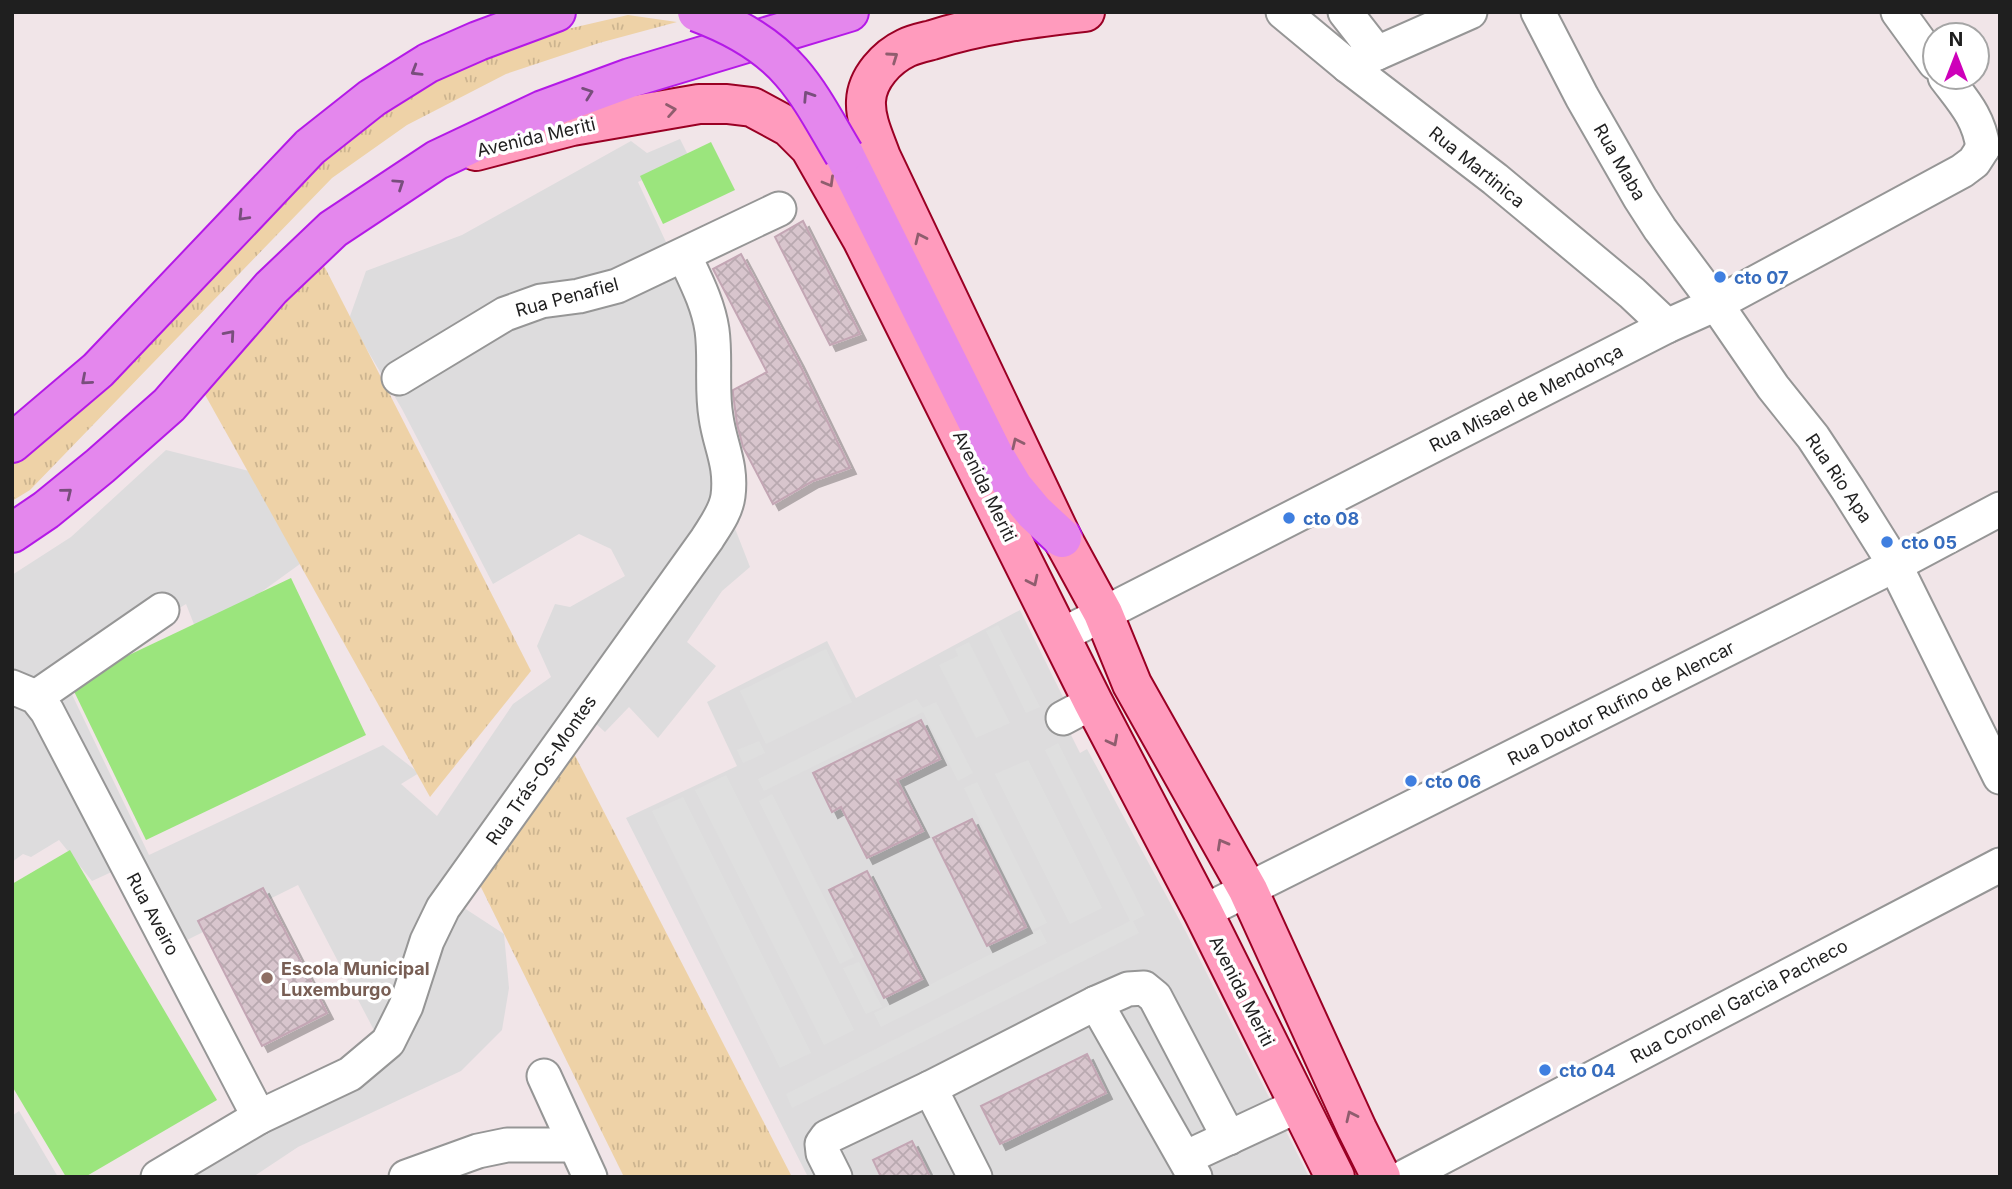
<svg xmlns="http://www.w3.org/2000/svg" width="2012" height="1189" viewBox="0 0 2012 1189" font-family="Inter,sans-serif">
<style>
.residential{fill:#dddcdd}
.grass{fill:url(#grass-tufts)}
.pitch{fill:#9be57d}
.parking{fill:#dfdfdf}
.building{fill:url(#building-cross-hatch);stroke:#c3a6b4;stroke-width:2;filter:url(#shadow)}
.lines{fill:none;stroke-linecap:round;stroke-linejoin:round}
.minor-casing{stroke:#969696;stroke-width:37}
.major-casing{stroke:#9a0024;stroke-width:42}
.highway-casing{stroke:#b419e7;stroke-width:42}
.minor{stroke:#fff;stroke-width:33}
.major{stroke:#ff9bbd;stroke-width:38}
.highway{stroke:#e487ed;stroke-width:38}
.highway-bridge-casing{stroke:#b419e7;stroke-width:42;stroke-linecap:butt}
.highway-bridge{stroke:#e487ed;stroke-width:38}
.oneway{stroke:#8f5d6e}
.oneway2{stroke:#784e7c}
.shop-dot{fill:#3f7fe0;stroke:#fff;stroke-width:2.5}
.education-dot{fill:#8d6e63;stroke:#fff;stroke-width:2.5}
.labels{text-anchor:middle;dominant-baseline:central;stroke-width:7;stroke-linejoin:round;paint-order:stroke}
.street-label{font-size:18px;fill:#1f1f1f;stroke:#fff}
.shop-label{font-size:18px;font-weight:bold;fill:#366cbe;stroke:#fff;text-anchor:start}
.education-label{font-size:18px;font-weight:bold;fill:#785e54;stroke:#fff;text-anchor:start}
</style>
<defs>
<pattern id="grass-tufts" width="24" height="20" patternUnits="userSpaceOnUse" patternTransform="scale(1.75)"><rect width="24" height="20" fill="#eed2a7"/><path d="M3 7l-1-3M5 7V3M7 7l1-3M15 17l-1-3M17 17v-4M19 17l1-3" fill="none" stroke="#ccb48f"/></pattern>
<pattern id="building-cross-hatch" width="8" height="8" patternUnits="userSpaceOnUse" patternTransform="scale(1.75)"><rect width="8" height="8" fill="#d8c5cd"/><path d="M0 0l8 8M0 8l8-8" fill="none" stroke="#b9a9b0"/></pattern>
<filter id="shadow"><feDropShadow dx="6" dy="6" stdDeviation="0" flood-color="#0004"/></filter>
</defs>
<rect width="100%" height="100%" fill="#f1e5e8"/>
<g class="residential">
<polygon points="680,139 689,157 638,182 679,270 693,287 722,495 750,567 722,591 687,642 716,666 658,738 629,707 605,732 571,701 474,838 435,889 504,934 509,988 502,1030 461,1071 298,1147 253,1177 170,1177 353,1076 376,1034 298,885 179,944 118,869 92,881 59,840 31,857 23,854 12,862 12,575 71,537 166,450 261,474 311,556 199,637 186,604 65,680 149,855 383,745 419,773 401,784 437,816 513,704 551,677 537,646 555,604 570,607 625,576 611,549 579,534 493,584 402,409 349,319 366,271 462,235 631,141 647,153"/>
<polygon points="1020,610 1063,697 1055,703 1080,753 1087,749 1186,932 1309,1177 808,1177 626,818 737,766 707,702 827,641 856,698"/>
<polygon points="19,1111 58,1177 12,1177 12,1116"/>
</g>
<g class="grass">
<polygon points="628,15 677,22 599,43 506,74 407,125 332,178 30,490 12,501 12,453 344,124 477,50"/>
<polygon points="316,250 531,671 430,797 199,384"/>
<polygon points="568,742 792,1177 624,1177 475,875"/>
</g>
<g class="pitch">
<polygon points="711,142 735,190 663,224 640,176"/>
<polygon points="291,578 366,735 146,840 70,683"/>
<polygon points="70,850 217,1100 85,1177 66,1177 12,1086 12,884"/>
</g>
<g class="parking">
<polygon points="998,625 1040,707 1026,713 986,631"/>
<polygon points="969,642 1010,723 976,738 939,665 958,656 955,649"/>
<polygon points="826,649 852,702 766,744 740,691"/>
<polygon points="917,699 923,708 936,702 973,773 958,781 923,712 764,791 758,779"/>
<polygon points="759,741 765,753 743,763 737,750"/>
<polygon points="1058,743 1145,915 1133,921 1139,933 792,1108 786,1094 1130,921 1045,750"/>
<polygon points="1028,760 1102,908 1070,924 995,774"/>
<polygon points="726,775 854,1030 824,1045 695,790"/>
<polygon points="977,782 1047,923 1032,930 964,788"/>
<polygon points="772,794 854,957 840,964 759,801"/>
<polygon points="683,797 811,1053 780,1068 652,811"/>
<polygon points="1040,929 1047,943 881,1027 874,1013"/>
<polygon points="859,962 882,1007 866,1014 843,968"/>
</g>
<g class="building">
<polygon points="803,221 860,334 830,345 775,237"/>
<polygon points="741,254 798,361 850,468 813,481 773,504 743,447 737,424 733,394 733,390 767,372 713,269"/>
<polygon points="921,720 940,759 897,780 923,831 867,858 841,807 832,812 813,773"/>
<polygon points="972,819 1026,927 987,946 933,838"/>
<polygon points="867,871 922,979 884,998 829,890"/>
<polygon points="263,888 327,1013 262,1046 198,921"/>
<polygon points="1087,1054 1106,1093 1000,1144 981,1106"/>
<polygon points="912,1141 930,1177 881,1177 873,1160"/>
</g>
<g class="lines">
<defs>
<g id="minor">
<polyline points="1283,12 1348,66 1495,179 1632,293 1667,326"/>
<polyline points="1345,12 1377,53"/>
<polyline points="1538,12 1582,97 1640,198 1660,229 1716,304 1773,387 1813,437 1848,490 1895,565 2000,777"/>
<polyline points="1898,12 1935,63"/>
<polyline points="1348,66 1470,12"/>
<path d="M1945,77C1963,101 1979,117 1983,148"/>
<polyline points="399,378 505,314 541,301 579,296 617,286 779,209"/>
<polyline points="1060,636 1667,326 1716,304 1962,171 1974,162 1983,148"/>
<polyline points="12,687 36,697 47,711 259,1117"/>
<polyline points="36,697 162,610"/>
<polyline points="1063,718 1093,702"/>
<polyline points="1203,912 1895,565 2000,509"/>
<polyline points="1096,1003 1128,989 1144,988 1155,997 1229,1138"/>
<polyline points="544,1076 590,1177"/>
<polyline points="1185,1158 1299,1105"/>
<path d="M158,1177L259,1117L350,1074L388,1042L406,1006L427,941L443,908L707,539C715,526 726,512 728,496C732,464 720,446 716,417C711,388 716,359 712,330C708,303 695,279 684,255"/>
<polyline points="406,1177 478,1151 507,1145 574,1145"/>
<polyline points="835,1177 823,1153 822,1144 827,1137 930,1088"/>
<polyline points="975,1177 930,1088 1096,1003 1195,1177"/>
<polyline points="1404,1177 2000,865"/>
</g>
<g id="major">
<path d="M1085,12C1033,18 982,24 932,40C924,42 914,44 906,48C887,57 867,78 866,101C865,120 875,140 881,157L1062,538L1103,613L1132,684L1248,890L1357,1129L1381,1177"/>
<polyline points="476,151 572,126 699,104 727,104 752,107 789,127 810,148 862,239 1093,702 1203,912 1335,1177"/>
</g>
<g id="highway">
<polyline points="844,154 993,453 1014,488 1034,512 1062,538"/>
<polyline points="12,443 98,370 310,147 372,98 428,63 478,41 556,12"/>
<polyline points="12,533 46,510 100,466 169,405 271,288 333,229 437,160 543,110 630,78 849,12"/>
</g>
</defs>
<use href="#minor" class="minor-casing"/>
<use href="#major" class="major-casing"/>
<use href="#highway" class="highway-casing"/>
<use href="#minor" class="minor"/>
<use href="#major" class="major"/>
<use href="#highway" class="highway"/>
<defs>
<path id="highway-bridge" d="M697,12C732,25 766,43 791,72C812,96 827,126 844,154"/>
</defs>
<use href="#highway-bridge" class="highway-bridge-casing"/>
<use href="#highway-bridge" class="highway-bridge"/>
</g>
<defs><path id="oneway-chevron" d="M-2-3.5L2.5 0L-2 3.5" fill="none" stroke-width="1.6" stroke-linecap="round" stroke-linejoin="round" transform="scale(1.75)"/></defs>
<g class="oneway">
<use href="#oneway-chevron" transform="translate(893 57) rotate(-35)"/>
<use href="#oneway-chevron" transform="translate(671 110) rotate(-10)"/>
<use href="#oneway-chevron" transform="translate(829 182) rotate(60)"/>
<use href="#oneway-chevron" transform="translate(920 238) rotate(-115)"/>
<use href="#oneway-chevron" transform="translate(1017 443) rotate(-115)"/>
<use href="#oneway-chevron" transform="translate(1033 581) rotate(64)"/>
<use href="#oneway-chevron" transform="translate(1113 741) rotate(62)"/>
<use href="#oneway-chevron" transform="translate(1222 844) rotate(-119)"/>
<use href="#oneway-chevron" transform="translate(1351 1116) rotate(-115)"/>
</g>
<g class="oneway2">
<use href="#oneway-chevron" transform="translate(416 71) rotate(149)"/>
<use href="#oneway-chevron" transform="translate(588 93) rotate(-20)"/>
<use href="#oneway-chevron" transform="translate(808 96) rotate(-123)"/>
<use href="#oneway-chevron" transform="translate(399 184) rotate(-34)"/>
<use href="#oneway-chevron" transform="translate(243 216) rotate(134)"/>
<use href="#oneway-chevron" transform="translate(230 335) rotate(-49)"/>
<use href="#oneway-chevron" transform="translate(86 380) rotate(139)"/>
<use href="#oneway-chevron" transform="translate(67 493) rotate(-39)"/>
</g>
<g class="shop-dot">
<circle cx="1720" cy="277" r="7"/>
<circle cx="1289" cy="518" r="7"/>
<circle cx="1887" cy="542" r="7"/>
<circle cx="1411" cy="781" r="7"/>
<circle cx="1545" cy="1070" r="7"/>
</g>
<circle class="education-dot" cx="267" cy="978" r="7"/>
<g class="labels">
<g class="street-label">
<text transform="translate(536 137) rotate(-13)">Avenida Meriti</text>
<text transform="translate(1620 162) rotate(60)">Rua Maba</text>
<text transform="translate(1477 167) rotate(39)">Rua Martinica</text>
<text transform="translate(567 297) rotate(-15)">Rua Penafiel</text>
<text transform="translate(1526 398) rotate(-27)">Rua Misael de Mendonça</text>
<text transform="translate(1839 478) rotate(56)">Rua Rio Apa</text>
<text transform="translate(985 486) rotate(64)">Avenida Meriti</text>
<text transform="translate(1621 703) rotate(-27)">Rua Doutor Rufino de Alencar</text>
<text transform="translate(541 770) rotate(-55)">Rua Trás-Os-Montes</text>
<text transform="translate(153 914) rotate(62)">Rua Aveiro</text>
<text transform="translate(1242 991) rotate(63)">Avenida Meriti</text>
<text transform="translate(1739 1001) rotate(-28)">Rua Coronel Garcia Pacheco</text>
</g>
<g class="shop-label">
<text x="1734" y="277">cto 07</text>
<text x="1303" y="518">cto 08</text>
<text x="1901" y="542">cto 05</text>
<text x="1425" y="781">cto 06</text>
<text x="1559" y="1070">cto 04</text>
</g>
<g class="education-label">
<text x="281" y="968">Escola Municipal<tspan x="281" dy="21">Luxemburgo</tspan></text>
</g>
</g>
<rect width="2012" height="1189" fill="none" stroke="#1f1f1f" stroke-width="28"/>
<g transform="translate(1956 56)"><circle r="33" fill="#ffffff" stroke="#a5a5a5" stroke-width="2"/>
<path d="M0-5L12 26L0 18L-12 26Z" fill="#ce00ba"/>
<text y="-10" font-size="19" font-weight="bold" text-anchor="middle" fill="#1f1f1f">N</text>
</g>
</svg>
